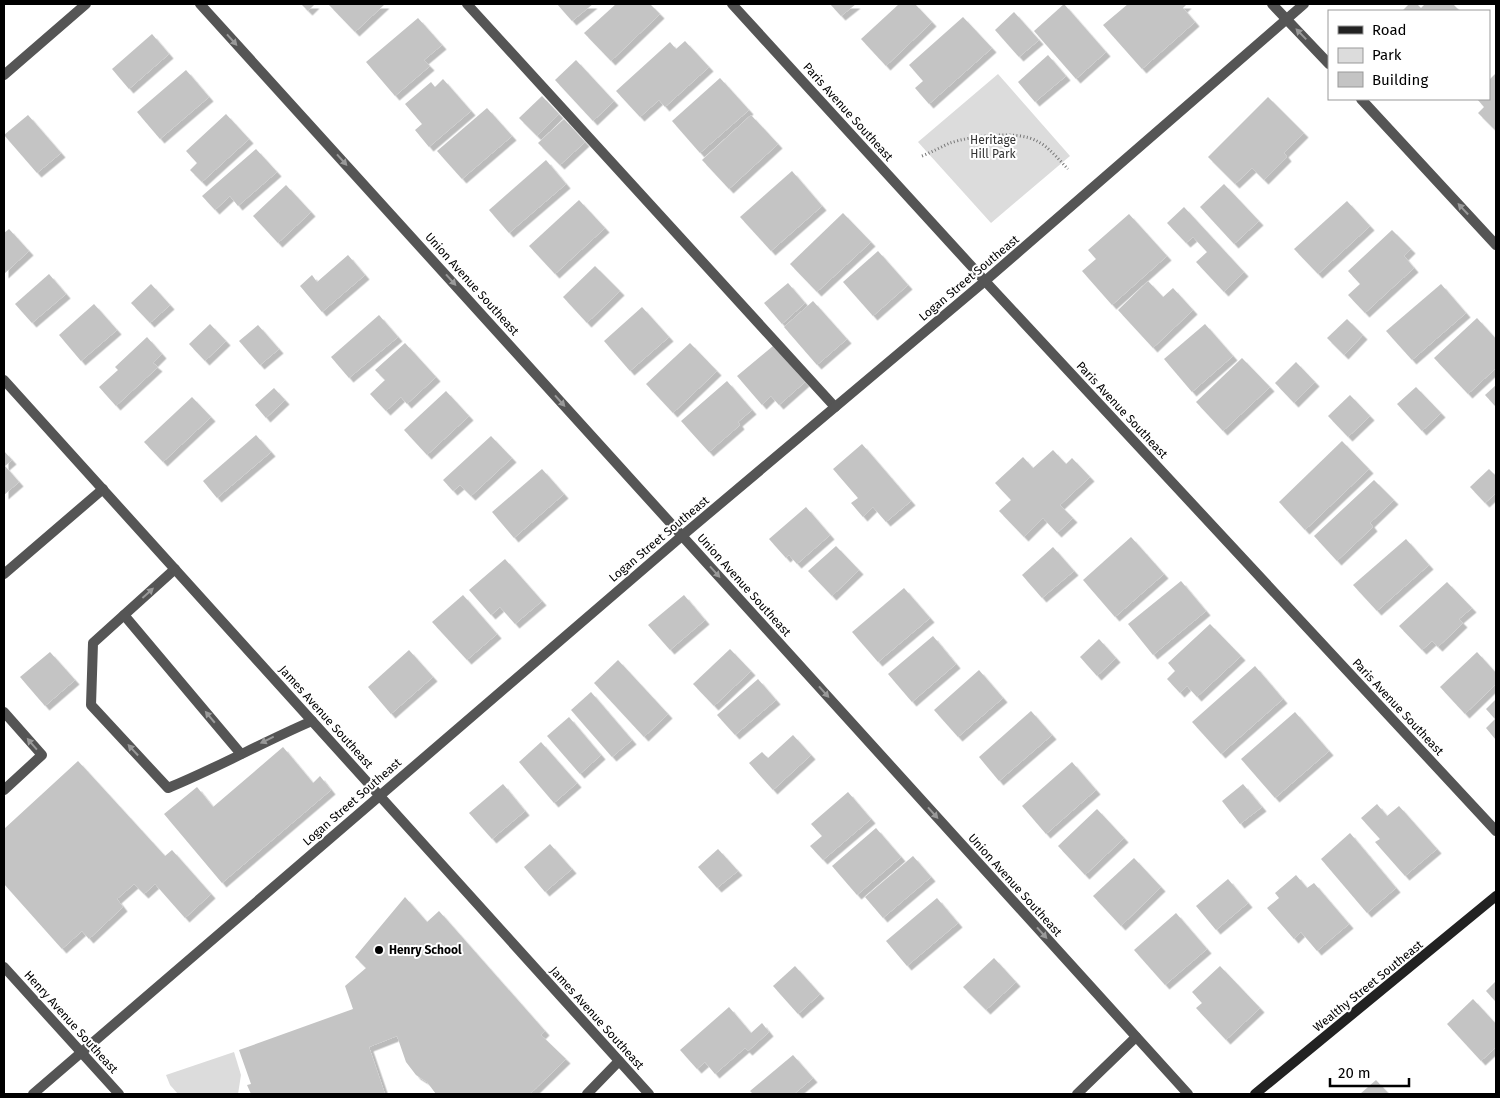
<svg xmlns="http://www.w3.org/2000/svg" width="1500" height="1098" viewBox="0 0 1500 1098" font-family="'Fira Sans',sans-serif">
<style>
.green{fill:#dcdcdc}
.building{fill:#c4c4c4;filter:url(#shadow)}
.lines{fill:none;stroke-linecap:round;stroke-linejoin:round}
.path{stroke:#777;stroke-width:3;stroke-dasharray:1 2.5;stroke-linecap:butt}
.service{stroke:#555;stroke-width:10}
.minor{stroke:#555;stroke-width:10}
.secondary{stroke:#222;stroke-width:10}
.oneway{fill:#999}
.poi-dot{fill:#000;stroke:#fff;stroke-width:2}
.labels{text-anchor:middle;dominant-baseline:central;stroke-width:4;stroke-linejoin:round;paint-order:stroke}
.street-label{font-size:12px;fill:#000;stroke:#fff}
.park-label{font-size:12px;fill:#333;stroke:#fff}
.poi-label{font-size:12px;font-weight:bold;fill:#000;stroke:#fff;text-anchor:start}
</style>
<defs>
<filter id="shadow"><feDropShadow dx="4.5" dy="4.5" stdDeviation="0" flood-color="#0004"/></filter>
</defs>
<rect width="100%" height="100%" fill="#fff"/>
<g class="green">
<polygon points="998,74 1070,156 991,223 918,142"/>
<polygon points="234,1052 241,1075 238,1094 178,1094 170,1085 166,1075"/>
</g>
<g class="building">
<polygon points="301,4 315,4 308,11"/>
<polygon points="331,4 385,4 355,32 329,5"/>
<polygon points="557,4 593,4 572,21"/>
<polygon points="616,4 650,4 660,14 611,61 584,33"/>
<polygon points="830,4 856,4 841,16"/>
<polygon points="899,4 915,4 932,22 886,66 861,39"/>
<polygon points="1064,4 1106,52 1076,79 1034,31"/>
<polygon points="1128,4 1187,4 1183,8 1195,22 1142,69 1103,25"/>
<polygon points="1409,4 1417,4 1421,8 1425,4 1453,4 1460,11 1402,11"/>
<polygon points="1014,12 1039,40 1019,57 995,30"/>
<polygon points="963,17 992,48 929,104 915,88 923,81 909,65"/>
<polygon points="418,18 442,45 424,60 430,66 395,96 366,62"/>
<polygon points="152,34 169,54 129,89 112,69"/>
<polygon points="685,41 709,67 665,107 659,100 640,117 616,91 670,42 676,49"/>
<polygon points="1048,55 1066,76 1035,102 1018,82"/>
<polygon points="576,60 614,101 593,121 555,80"/>
<polygon points="186,70 209,97 160,139 137,112"/>
<polygon points="1496,73 1496,131 1478,113 1484,107 1477,99 1489,99 1489,80"/>
<polygon points="720,78 749,110 700,153 672,121"/>
<polygon points="443,79 471,111 429,147 415,130 422,124 405,104 431,82 435,87"/>
<polygon points="542,96 559,114 537,136 519,118"/>
<polygon points="1268,97 1304,133 1284,153 1287,157 1264,180 1252,168 1235,184 1208,157"/>
<polygon points="487,108 512,136 462,179 437,151"/>
<polygon points="226,114 249,139 202,182 190,170 197,163 186,151"/>
<polygon points="28,115 61,153 37,173 4,135"/>
<polygon points="751,115 778,144 729,189 702,160"/>
<polygon points="564,119 585,142 560,165 538,143"/>
<polygon points="256,149 277,172 238,206 230,196 215,210 202,196"/>
<polygon points="546,160 566,184 509,233 489,210"/>
<polygon points="792,171 822,206 771,251 740,217"/>
<polygon points="1224,184 1259,221 1234,244 1200,207"/>
<polygon points="286,185 311,212 278,243 253,216"/>
<polygon points="579,200 605,228 555,274 529,246"/>
<polygon points="1347,201 1370,226 1318,274 1294,249"/>
<polygon points="1184,207 1244,272 1224,292 1196,262 1207,252 1193,237 1186,243 1167,223"/>
<polygon points="843,213 871,242 817,292 790,264"/>
<polygon points="1129,214 1167,256 1112,305 1082,271 1096,259 1088,250"/>
<polygon points="9,229 29,251 4,274 4,233"/>
<polygon points="1392,230 1411,249 1404,256 1414,268 1365,313 1348,295 1360,284 1348,271"/>
<polygon points="878,251 908,285 873,316 843,282"/>
<polygon points="348,255 365,275 322,312 300,286 312,275 317,282"/>
<polygon points="595,266 620,291 587,323 563,297"/>
<polygon points="49,274 66,294 32,323 15,304"/>
<polygon points="1148,281 1163,297 1173,288 1193,310 1153,348 1118,310"/>
<polygon points="788,283 805,303 782,324 764,303"/>
<polygon points="151,284 170,305 150,323 131,303"/>
<polygon points="1441,284 1466,313 1412,360 1386,331"/>
<polygon points="813,301 847,339 817,365 784,327"/>
<polygon points="94,304 117,330 81,361 59,335"/>
<polygon points="642,307 669,337 630,371 604,341"/>
<polygon points="379,315 398,337 349,378 331,357"/>
<polygon points="1477,318 1496,339 1496,368 1468,394 1434,358"/>
<polygon points="1347,319 1363,335 1344,355 1327,338"/>
<polygon points="210,324 226,341 205,361 189,344"/>
<polygon points="1205,324 1233,356 1192,392 1164,359"/>
<polygon points="258,325 279,349 260,365 239,341"/>
<polygon points="147,337 162,354 153,363 158,367 116,406 99,387 118,370 115,367"/>
<polygon points="405,343 436,377 407,404 401,397 386,411 370,394 385,380 375,370"/>
<polygon points="690,343 717,371 673,413 646,384"/>
<polygon points="773,346 805,382 779,405 771,396 762,405 737,376"/>
<polygon points="1242,358 1270,387 1223,431 1196,402"/>
<polygon points="1296,362 1315,382 1294,403 1275,383"/>
<polygon points="727,381 752,410 738,422 740,425 709,452 681,421"/>
<polygon points="1496,385 1496,407 1485,395"/>
<polygon points="1416,387 1441,413 1422,431 1397,404"/>
<polygon points="274,388 285,400 266,418 255,405"/>
<polygon points="446,391 469,416 427,455 404,430"/>
<polygon points="1350,395 1370,416 1348,437 1328,416"/>
<polygon points="192,397 211,417 163,462 144,442"/>
<polygon points="256,435 271,452 217,498 203,481"/>
<polygon points="491,436 512,458 471,496 460,485 453,491 443,480"/>
<polygon points="1342,441 1369,469 1305,530 1279,502"/>
<polygon points="862,444 911,501 886,522 873,507 863,517 851,503 858,498 833,469"/>
<polygon points="1053,450 1066,464 1072,458 1090,477 1060,505 1073,518 1057,533 1043,518 1024,537 999,511 1011,500 995,483 1023,457 1033,468"/>
<polygon points="4,451 12,460 5,466 19,482 4,495"/>
<polygon points="542,469 564,494 514,538 492,512"/>
<polygon points="1489,469 1496,476 1496,493 1485,503 1470,487"/>
<polygon points="1374,480 1394,500 1370,523 1373,527 1337,561 1314,536"/>
<polygon points="806,507 830,535 797,564 789,555 786,558 769,539"/>
<polygon points="1131,537 1164,574 1115,617 1083,580"/>
<polygon points="1406,539 1429,565 1377,611 1353,585"/>
<polygon points="836,546 859,570 832,596 808,571"/>
<polygon points="1053,547 1074,571 1042,598 1022,575"/>
<polygon points="505,559 542,601 515,624 500,607 491,615 469,590"/>
<polygon points="1181,581 1206,611 1153,655 1128,624"/>
<polygon points="1447,582 1472,608 1459,619 1463,623 1438,647 1432,641 1422,650 1399,626"/>
<polygon points="904,588 930,618 878,662 852,632"/>
<polygon points="463,595 497,634 467,660 432,622"/>
<polygon points="684,595 705,620 670,650 648,625"/>
<polygon points="1210,624 1241,656 1197,697 1187,686 1180,693 1167,679 1175,671 1168,663"/>
<polygon points="933,636 956,664 912,702 888,674"/>
<polygon points="1099,639 1116,658 1097,676 1080,657"/>
<polygon points="730,649 751,671 714,706 693,684"/>
<polygon points="409,650 433,677 391,714 368,687"/>
<polygon points="50,652 75,680 45,706 20,677"/>
<polygon points="1477,652 1496,673 1496,684 1465,714 1440,687"/>
<polygon points="618,660 668,714 644,737 594,683"/>
<polygon points="1255,666 1283,699 1221,754 1192,722"/>
<polygon points="979,670 1003,698 958,737 934,710"/>
<polygon points="758,679 776,700 735,735 717,715"/>
<polygon points="591,692 632,740 612,757 571,710"/>
<polygon points="1496,699 1496,740 1486,728 1495,719 1486,709"/>
<polygon points="1031,711 1052,735 999,781 979,757"/>
<polygon points="1295,712 1329,751 1275,798 1241,759"/>
<polygon points="569,717 601,755 580,774 547,736"/>
<polygon points="793,735 811,755 773,790 749,763 762,752 768,758"/>
<polygon points="541,742 577,783 554,803 519,762"/>
<polygon points="283,747 313,783 320,776 331,790 222,883 164,814 197,787 213,807"/>
<polygon points="78,761 165,856 172,850 211,894 185,918 155,884 144,894 134,884 117,899 123,907 89,939 82,931 62,949 4,884 4,829"/>
<polygon points="1072,762 1096,790 1046,834 1022,806"/>
<polygon points="503,784 525,811 492,839 469,813"/>
<polygon points="1243,784 1262,807 1240,824 1222,801"/>
<polygon points="848,792 871,819 823,860 810,846 822,836 811,824"/>
<polygon points="1377,804 1387,816 1399,806 1437,849 1405,876 1375,842 1380,839 1361,818"/>
<polygon points="1097,809 1124,838 1085,875 1058,846"/>
<polygon points="876,828 901,857 857,895 832,866"/>
<polygon points="1350,833 1396,888 1367,913 1321,859"/>
<polygon points="550,844 572,869 545,892 524,867"/>
<polygon points="718,849 738,871 717,888 698,867"/>
<polygon points="913,856 931,877 883,918 865,897"/>
<polygon points="1134,858 1161,887 1121,926 1093,896"/>
<polygon points="1296,875 1307,888 1314,883 1349,924 1317,951 1301,932 1294,939 1267,908 1279,898 1275,893"/>
<polygon points="1228,879 1248,903 1216,930 1196,906"/>
<polygon points="405,897 427,922 439,911 545,1031 541,1035 566,1059 530,1094 436,1094 427,1082 416,1075 406,1062 397,1036 369,1047 385,1094 251,1094 247,1085 251,1084 239,1050 353,1009 345,986 366,968 355,957"/>
<polygon points="937,898 958,923 907,966 886,941"/>
<polygon points="1176,913 1207,949 1165,985 1134,950"/>
<polygon points="994,958 1016,982 986,1010 963,987"/>
<polygon points="795,966 820,994 798,1014 773,986"/>
<polygon points="1220,966 1260,1008 1226,1040 1196,1008 1202,1003 1192,992"/>
<polygon points="1496,981 1496,1002 1486,991"/>
<polygon points="1473,999 1496,1024 1496,1047 1481,1061 1447,1024"/>
<polygon points="729,1007 751,1033 762,1023 769,1032 748,1051 745,1048 715,1074 705,1062 697,1069 680,1050"/>
<polygon points="793,1055 813,1078 794,1094 753,1094 750,1091"/>
<polygon points="1376,1080 1389,1094 1360,1094"/>
</g>
<g class="lines">
<path class="path" d="M922,156C932,152 941,147 950,143C971,136 1017,130 1037,141C1049,147 1059,160 1068,169"/>
<g class="service">
<polyline points="467,4 835,407"/>
<path d="M175,569L93,643L91,705L168,788C217,768 263,742 312,721"/>
<polyline points="4,574 103,489"/>
<polyline points="124,615 241,754"/>
<polyline points="4,712 42,755 4,790"/>
<polyline points="587,1094 619,1061"/>
<polyline points="1077,1094 1136,1037"/>
</g>
<g class="minor">
<polyline points="200,4 1188,1094"/>
<polyline points="732,4 985,281 1496,831"/>
<polyline points="1272,4 1329,64"/>
<polyline points="4,75 86,4"/>
<polyline points="1361,99 1496,245"/>
<polyline points="4,380 649,1094"/>
<polyline points="4,967 119,1094"/>
<polyline points="33,1094 683,535 985,281 1304,4"/>
</g>
<polyline class="secondary" points="1255,1094 1496,896"/>
</g>
<defs><path id="oneway-solid" d="M-6-.8H1V-3.2L6.5 0L1 3.2V.8H-6Z" transform="scale(1.25)"/></defs>
<g class="oneway">
<use href="#oneway-solid" transform="translate(1301 34) rotate(-134)"/>
<use href="#oneway-solid" transform="translate(232 40) rotate(48)"/>
<use href="#oneway-solid" transform="translate(342 160) rotate(48)"/>
<use href="#oneway-solid" transform="translate(1463 209) rotate(-133)"/>
<use href="#oneway-solid" transform="translate(451 280) rotate(48)"/>
<use href="#oneway-solid" transform="translate(560 401) rotate(48)"/>
<use href="#oneway-solid" transform="translate(715 572) rotate(48)"/>
<use href="#oneway-solid" transform="translate(148 593) rotate(-42)"/>
<use href="#oneway-solid" transform="translate(824 692) rotate(48)"/>
<use href="#oneway-solid" transform="translate(210 717) rotate(-130)"/>
<use href="#oneway-solid" transform="translate(267 740) rotate(154)"/>
<use href="#oneway-solid" transform="translate(32 744) rotate(-131)"/>
<use href="#oneway-solid" transform="translate(133 750) rotate(-133)"/>
<use href="#oneway-solid" transform="translate(933 813) rotate(48)"/>
<use href="#oneway-solid" transform="translate(1042 933) rotate(48)"/>
</g>
<circle class="poi-dot" cx="379" cy="950" r="5"/>
<g class="labels">
<g class="street-label">
<text transform="translate(848 112) rotate(48)">Paris Avenue Southeast</text>
<text transform="translate(969 278) rotate(-40)">Logan Street Southeast</text>
<text transform="translate(472 284) rotate(48)">Union Avenue Southeast</text>
<text transform="translate(1122 410) rotate(47)">Paris Avenue Southeast</text>
<text transform="translate(659 539) rotate(-40)">Logan Street Southeast</text>
<text transform="translate(744 585) rotate(48)">Union Avenue Southeast</text>
<text transform="translate(1398 707) rotate(47)">Paris Avenue Southeast</text>
<text transform="translate(326 717) rotate(48)">James Avenue Southeast</text>
<text transform="translate(352 802) rotate(-41)">Logan Street Southeast</text>
<text transform="translate(1015 885) rotate(48)">Union Avenue Southeast</text>
<text transform="translate(1368 986) rotate(-39)">Wealthy Street Southeast</text>
<text transform="translate(597 1018) rotate(48)">James Avenue Southeast</text>
<text transform="translate(71 1022) rotate(48)">Henry Avenue Southeast</text>
</g>
<g class="park-label">
<text x="993" y="140">Heritage<tspan x="993" dy="14">Hill Park</tspan></text>
</g>
<g class="poi-label">
<text x="389" y="950">Henry School</text>
</g>
</g>
<rect width="1500" height="1098" fill="none" stroke="#000000" stroke-width="10"/>
<rect x="1328" y="10" width="162" height="90" fill="#ffffff" stroke="#999999"/>
<rect x="1338" y="26" width="25" height="8" fill="#222222" stroke="#999999"/>
<text x="1372" y="35" font-size="15" fill="#000000">Road</text>
<rect x="1338" y="48" width="25" height="15" fill="#dcdcdc" stroke="#999999"/>
<text x="1372" y="60" font-size="15" fill="#000000">Park</text>
<rect x="1338" y="72" width="25" height="15" fill="#c4c4c4" stroke="#999999"/>
<text x="1372" y="85" font-size="15" fill="#000000">Building</text>
<path d="M1330 1078v8h79v-8" fill="none" stroke="#000000" stroke-width="2.5"/>
<text x="1338" y="1078" font-size="15" fill="#000000" stroke="#ffffff" stroke-width="4" paint-order="stroke">20 m</text>
</svg>
